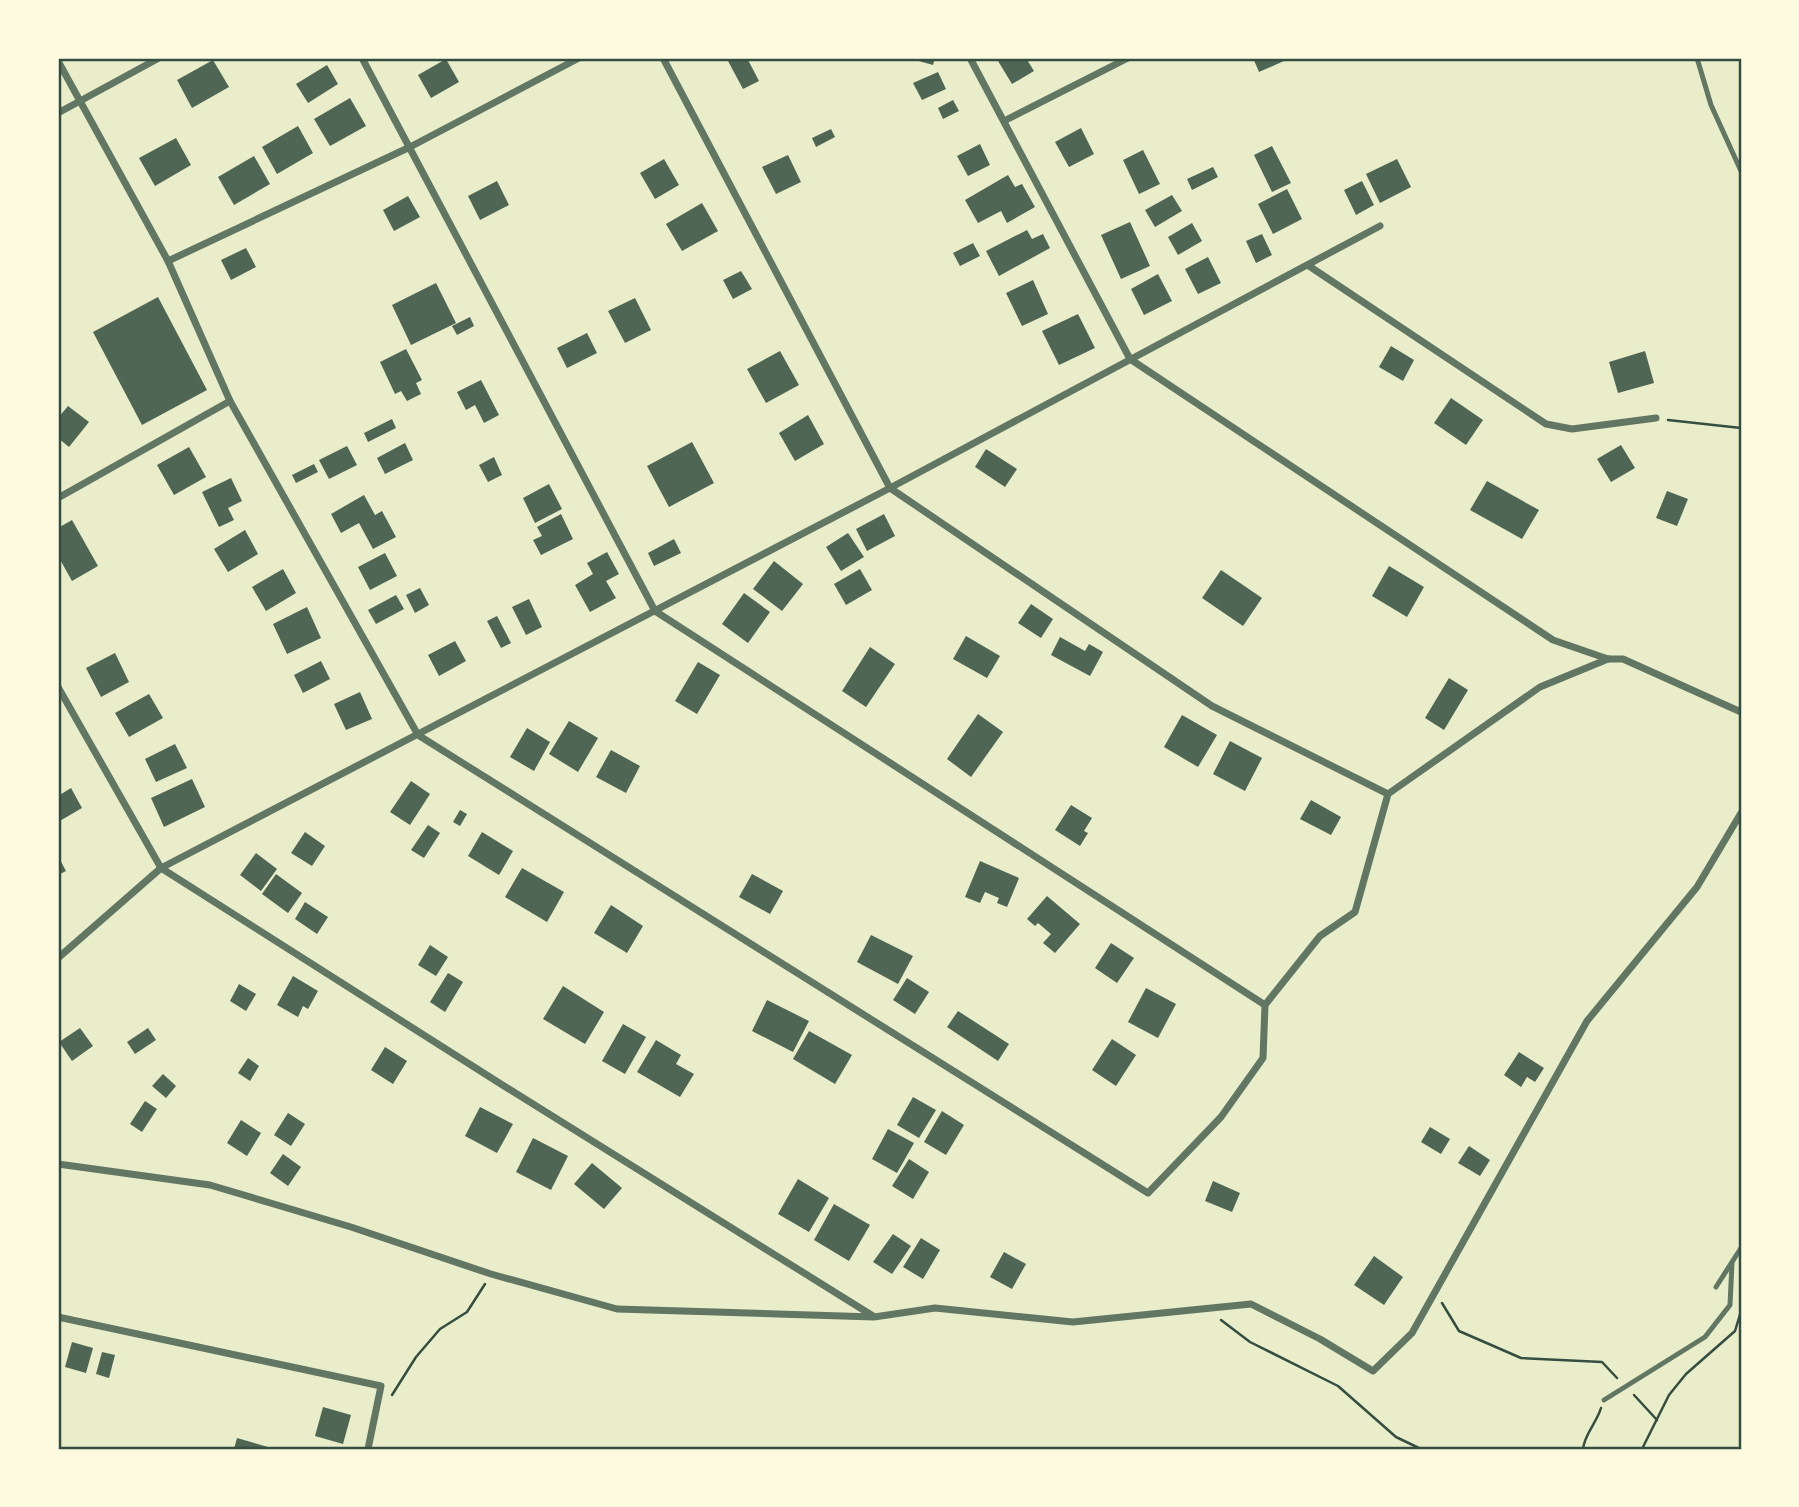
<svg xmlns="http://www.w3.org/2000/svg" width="1799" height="1507" viewBox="0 0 1799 1507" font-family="Manrope,sans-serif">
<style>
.building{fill:#4f6655}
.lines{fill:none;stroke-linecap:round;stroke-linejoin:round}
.path{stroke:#344e41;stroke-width:2.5}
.service{stroke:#617663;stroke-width:5}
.minor{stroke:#617663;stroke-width:7}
.neatline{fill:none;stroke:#344e41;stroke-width:2.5}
</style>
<rect width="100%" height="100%" fill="#e9edc9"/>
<g class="building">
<polygon points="735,58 747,58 759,81 743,89 728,61"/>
<polygon points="908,58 935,58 933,65"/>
<polygon points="1003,58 1026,58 1034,71 1012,84 998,61"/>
<polygon points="1253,58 1283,58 1284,61 1259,72"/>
<polygon points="446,59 459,82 431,98 418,75"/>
<polygon points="213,60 229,87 192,108 177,80"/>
<polygon points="327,65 338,84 308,103 296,84"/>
<polygon points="938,72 946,89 922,100 913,83"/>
<polygon points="350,98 366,126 330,146 314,119"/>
<polygon points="953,100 959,111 943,119 938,108"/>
<polygon points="298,126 313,153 277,174 262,147"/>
<polygon points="1081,128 1094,154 1069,167 1055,142"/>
<polygon points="831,129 835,137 816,147 812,138"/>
<polygon points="176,138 191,165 155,186 139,158"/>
<polygon points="980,144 990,165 968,176 957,156"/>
<polygon points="1272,146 1291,183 1272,192 1254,155"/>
<polygon points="1143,150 1160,184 1139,194 1123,160"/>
<polygon points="788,155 801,182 776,194 762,167"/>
<polygon points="254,156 270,184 234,205 218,177"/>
<polygon points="664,159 679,185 655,199 640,173"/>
<polygon points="1397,159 1411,187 1380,203 1366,174"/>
<polygon points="1213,167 1218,177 1192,190 1187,179"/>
<polygon points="1008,175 1015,187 1022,184 1035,207 1007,223 1001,211 978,223 965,200"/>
<polygon points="497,181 509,205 480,220 468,196"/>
<polygon points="1362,181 1374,205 1356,215 1344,190"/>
<polygon points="1287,189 1302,219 1273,234 1258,204"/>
<polygon points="1172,195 1182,211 1155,227 1145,210"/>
<polygon points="408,196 420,217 394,231 383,210"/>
<polygon points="702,203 718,231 682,251 666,224"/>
<polygon points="1130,222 1150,266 1121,279 1101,235"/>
<polygon points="1192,223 1202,241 1178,255 1168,237"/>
<polygon points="1027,230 1032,239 1043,234 1050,248 999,276 986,251"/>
<polygon points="1262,234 1272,255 1256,263 1246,241"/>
<polygon points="973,243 980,256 960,266 953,253"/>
<polygon points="246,248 256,267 231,280 221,260"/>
<polygon points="1208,257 1221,283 1198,294 1185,269"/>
<polygon points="741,271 752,289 733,299 723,280"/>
<polygon points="1158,274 1172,301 1144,315 1131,289"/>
<polygon points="1033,280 1048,314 1022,326 1006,293"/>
<polygon points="436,283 456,323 411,345 392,305"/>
<polygon points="158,297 207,390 142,425 93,332"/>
<polygon points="635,298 651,330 625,343 608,311"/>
<polygon points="1078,314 1095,348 1059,365 1042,331"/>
<polygon points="470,317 474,326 457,335 452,326"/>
<polygon points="587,333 597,353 567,368 557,348"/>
<polygon points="1391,346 1414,360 1403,381 1379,367"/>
<polygon points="406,349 422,380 416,383 421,394 407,401 401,391 395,394 380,362"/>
<polygon points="780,351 799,385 766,403 747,369"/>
<polygon points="1645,351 1654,383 1618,393 1609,362"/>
<polygon points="481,380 499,415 484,423 475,405 466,410 457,392"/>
<polygon points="1451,398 1483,420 1466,445 1434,423"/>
<polygon points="68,406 89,422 69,447 58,438 58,418"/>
<polygon points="808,415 824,444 795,461 779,433"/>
<polygon points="392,419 396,428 368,442 364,433"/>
<polygon points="692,442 714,483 669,507 647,466"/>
<polygon points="405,443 413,460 385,474 377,458"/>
<polygon points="1621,445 1635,468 1611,482 1597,459"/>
<polygon points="347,446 357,465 329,479 319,460"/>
<polygon points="189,447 206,477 174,495 157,465"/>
<polygon points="986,449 1017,469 1005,487 975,467"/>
<polygon points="494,457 502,475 488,482 479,465"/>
<polygon points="314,464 318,472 296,483 292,475"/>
<polygon points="231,478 242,501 228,508 234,520 219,527 202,492"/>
<polygon points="1487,481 1539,510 1522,539 1470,510"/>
<polygon points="549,484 562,509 535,523 523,498"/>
<polygon points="1667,491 1688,499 1677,526 1656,518"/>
<polygon points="364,495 375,515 382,511 396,537 373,549 359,523 341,533 331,514"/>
<polygon points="561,514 573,539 541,555 533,540 542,536 537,527"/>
<polygon points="884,514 895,536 867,551 856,529"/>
<polygon points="72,520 98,566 72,581 58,556 58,528"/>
<polygon points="245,530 258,554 228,572 214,549"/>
<polygon points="848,533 864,557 841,571 826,547"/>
<polygon points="674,539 681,553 654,566 648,553"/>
<polygon points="607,552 619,574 606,581 616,598 590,612 575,585 593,574 587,563"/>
<polygon points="385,553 397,576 370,590 358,567"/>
<polygon points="774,561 803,584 782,611 753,589"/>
<polygon points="1389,566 1424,587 1407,617 1372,596"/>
<polygon points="283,569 296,593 266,611 252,587"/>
<polygon points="860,569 872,590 846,605 834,584"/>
<polygon points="1221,570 1262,598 1243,626 1202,598"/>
<polygon points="420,588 429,605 415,613 406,595"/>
<polygon points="744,593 770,612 748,643 722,624"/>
<polygon points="396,595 404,609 376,624 368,610"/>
<polygon points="529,599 542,627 526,635 512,607"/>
<polygon points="1031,604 1053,619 1041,638 1018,623"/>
<polygon points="307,607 321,638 287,654 273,624"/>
<polygon points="497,616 511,643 501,648 487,621"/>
<polygon points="966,636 1000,656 987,678 953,659"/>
<polygon points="1060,637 1085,651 1089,644 1103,652 1090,676 1051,655"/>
<polygon points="455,641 466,661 439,676 428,655"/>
<polygon points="870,647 895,664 866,707 842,691"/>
<polygon points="115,653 129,682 101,697 86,668"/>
<polygon points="321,661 330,679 303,693 294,675"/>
<polygon points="698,662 720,675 697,714 675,701"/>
<polygon points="1449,678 1468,690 1444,730 1425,718"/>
<polygon points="360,692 372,719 346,730 334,704"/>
<polygon points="149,694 163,718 129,737 115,713"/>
<polygon points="978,714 1003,732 971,777 947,759"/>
<polygon points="1182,715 1217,735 1198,767 1164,747"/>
<polygon points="569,721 598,738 578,772 549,754"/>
<polygon points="527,728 550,742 534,771 510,757"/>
<polygon points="1230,741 1262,758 1245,791 1213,774"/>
<polygon points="175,744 187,768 156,782 145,759"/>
<polygon points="611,750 640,766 626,793 596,777"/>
<polygon points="192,779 205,807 164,827 151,798"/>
<polygon points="411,781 430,794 410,825 390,812"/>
<polygon points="71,788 82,808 58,822 58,796"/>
<polygon points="1311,800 1341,817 1331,835 1300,819"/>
<polygon points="1071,805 1092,818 1084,831 1088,833 1080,846 1055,830"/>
<polygon points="460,810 467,814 460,826 453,822"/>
<polygon points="428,825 440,833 424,858 411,850"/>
<polygon points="305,832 325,846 312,866 291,853"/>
<polygon points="482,832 513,851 499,875 468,856"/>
<polygon points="256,853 277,869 261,891 240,875"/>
<polygon points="58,856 66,871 58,875"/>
<polygon points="980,861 1019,878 1007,907 997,903 999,898 985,892 980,903 965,897"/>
<polygon points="522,868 564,892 547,922 505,897"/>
<polygon points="276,874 302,893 288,913 262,894"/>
<polygon points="752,874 783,891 770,914 739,897"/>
<polygon points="1047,896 1080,924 1055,953 1043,943 1051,934 1038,923 1035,926 1027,919"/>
<polygon points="305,902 328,917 317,934 295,919"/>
<polygon points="611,905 643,926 627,953 594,933"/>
<polygon points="871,935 913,956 898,984 857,962"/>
<polygon points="1111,943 1134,958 1117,983 1095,968"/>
<polygon points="430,945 448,957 436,976 418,965"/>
<polygon points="448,973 463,982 445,1012 430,1002"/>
<polygon points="293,976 318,991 308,1009 303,1006 298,1017 277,1005"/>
<polygon points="907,978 929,992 915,1014 893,1000"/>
<polygon points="239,984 256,994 246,1011 230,1001"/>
<polygon points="563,986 604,1012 585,1044 543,1019"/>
<polygon points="1146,988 1176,1004 1158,1038 1128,1022"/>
<polygon points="767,1000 809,1021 793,1052 752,1031"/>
<polygon points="958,1011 1009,1044 998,1061 947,1027"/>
<polygon points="623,1024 646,1037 625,1074 602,1061"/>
<polygon points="80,1028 93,1046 72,1061 59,1042"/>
<polygon points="148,1028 156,1040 135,1054 127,1042"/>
<polygon points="809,1031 852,1055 835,1084 793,1059"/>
<polygon points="1112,1039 1136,1055 1116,1086 1092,1070"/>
<polygon points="656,1040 681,1055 676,1064 694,1074 680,1097 637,1072"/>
<polygon points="385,1047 407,1061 393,1084 371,1070"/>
<polygon points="1519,1052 1544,1068 1535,1082 1527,1077 1521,1087 1504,1075"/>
<polygon points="248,1058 259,1066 250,1081 238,1073"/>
<polygon points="163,1074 176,1086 166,1098 152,1086"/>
<polygon points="913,1097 936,1110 919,1138 897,1125"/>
<polygon points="145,1101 157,1109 142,1132 130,1124"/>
<polygon points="480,1107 513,1124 497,1153 465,1136"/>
<polygon points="942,1111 964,1125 946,1155 924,1142"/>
<polygon points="288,1113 305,1124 291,1146 274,1135"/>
<polygon points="241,1120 261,1133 247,1156 227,1143"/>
<polygon points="1430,1127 1450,1139 1441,1154 1421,1142"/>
<polygon points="888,1129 914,1143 897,1173 872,1159"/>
<polygon points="533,1138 568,1156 551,1190 516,1172"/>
<polygon points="1469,1146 1490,1160 1480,1176 1458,1163"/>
<polygon points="283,1154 301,1167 288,1186 270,1173"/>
<polygon points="909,1159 929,1172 913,1199 892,1186"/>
<polygon points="592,1163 622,1188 604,1209 574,1184"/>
<polygon points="798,1179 829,1198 809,1232 778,1214"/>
<polygon points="1213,1181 1240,1193 1232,1212 1205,1201"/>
<polygon points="834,1204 870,1225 849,1261 814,1240"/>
<polygon points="893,1234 911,1246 892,1274 873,1262"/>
<polygon points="921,1238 940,1250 923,1279 903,1267"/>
<polygon points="1004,1252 1026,1264 1012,1289 990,1277"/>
<polygon points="1374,1256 1403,1277 1384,1305 1354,1285"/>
<polygon points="72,1342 93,1348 86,1373 65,1367"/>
<polygon points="102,1352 115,1355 109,1378 96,1374"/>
<polygon points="323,1407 351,1415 343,1444 315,1436"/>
<polygon points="237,1438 275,1449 234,1449"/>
</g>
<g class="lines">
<g class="path">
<polyline points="1668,420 1741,428"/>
<polyline points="1442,1303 1459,1331 1521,1358 1602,1362 1617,1378"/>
<polyline points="1221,1320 1250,1342 1338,1386 1396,1437 1421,1449"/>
<polyline points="392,1395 416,1357 440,1329 467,1312 485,1284"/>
<polyline points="1634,1395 1657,1420"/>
<path d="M1583,1449C1584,1435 1597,1422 1601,1408"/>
<polyline points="1642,1449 1669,1395 1686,1374 1735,1331 1741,1311"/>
</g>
<g class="service">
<polyline points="1697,58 1711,105 1741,171"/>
<polyline points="1716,1287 1741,1248"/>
<polyline points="1604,1400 1705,1337 1730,1305 1732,1263"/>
</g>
<g class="minor">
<polyline points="362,58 655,611 1265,1005"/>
<polyline points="663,58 890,488 1212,706 1388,794"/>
<polyline points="970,58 1130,359 1553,640 1608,659 1623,659 1741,712"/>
<polyline points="58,61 168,261 230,401 418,735 1148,1193 1221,1117 1263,1058 1265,1005 1320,936 1355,912 1388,794 1540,687 1608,659"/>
<polyline points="58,113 159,58"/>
<polyline points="1004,121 1128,58"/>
<polyline points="168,261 410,147 579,58"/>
<polyline points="1309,266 1546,424 1572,429 1656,418"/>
<polyline points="58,498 230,401"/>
<polyline points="58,687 161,868 504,1086 873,1316"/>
<polyline points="58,958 161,868 890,488 1380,226"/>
<polyline points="58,1164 210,1185 351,1227 491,1274 617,1309 874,1317 935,1308 1073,1322 1251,1304 1320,1339 1373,1371 1412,1333 1587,1021 1697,887 1741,813"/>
<polyline points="58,1317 381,1386 368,1449"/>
</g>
</g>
<rect width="1799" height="1507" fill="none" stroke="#fefae0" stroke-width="119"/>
<rect x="60" y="60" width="1680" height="1388" class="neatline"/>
</svg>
